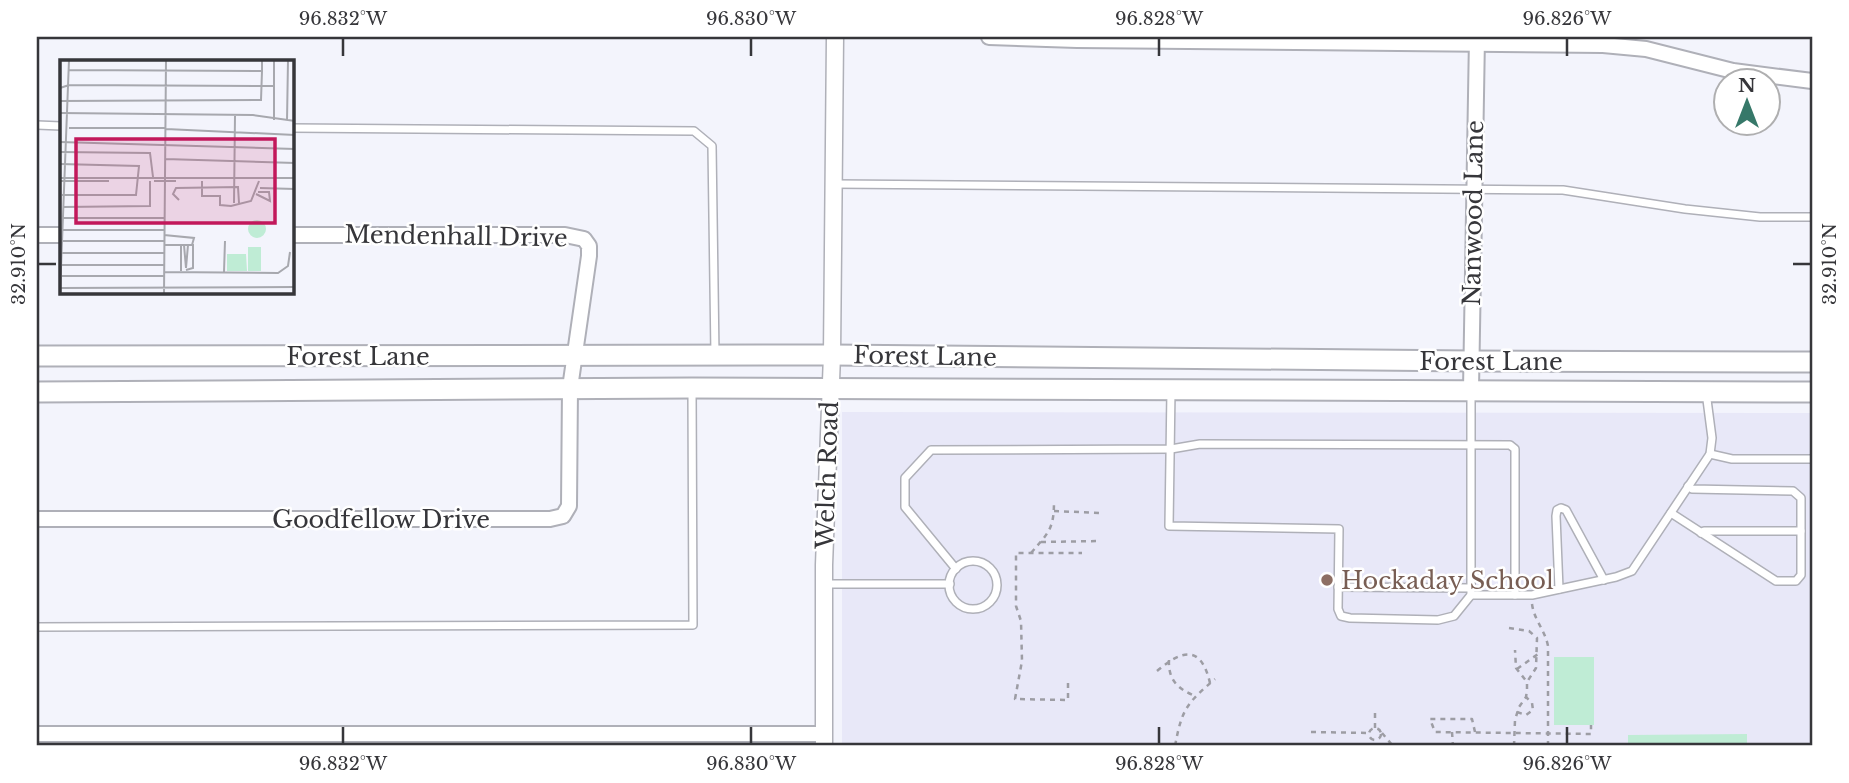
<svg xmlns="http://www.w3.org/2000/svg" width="1849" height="783" viewBox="0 0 1849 783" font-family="'Libre Baskerville',serif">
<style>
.built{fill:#e8e8f8}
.green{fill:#bfecd5}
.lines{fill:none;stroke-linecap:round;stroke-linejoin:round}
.service-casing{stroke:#afb0b8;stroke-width:10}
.minor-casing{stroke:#afb0b8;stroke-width:18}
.tertiary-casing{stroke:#afb0b8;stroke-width:19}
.secondary-casing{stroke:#afb0b8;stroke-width:23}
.path{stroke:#9d9da4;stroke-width:2.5;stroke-dasharray:5 5;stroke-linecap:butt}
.service{stroke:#fff;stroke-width:7}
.minor{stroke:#fff;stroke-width:14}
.tertiary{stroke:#fff;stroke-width:16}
.secondary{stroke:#fff;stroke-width:19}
.ticks{fill:none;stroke:#36363a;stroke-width:2.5}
.education-dot{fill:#8d6e63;stroke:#fff;stroke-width:2.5}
.labels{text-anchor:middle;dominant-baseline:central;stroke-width:5;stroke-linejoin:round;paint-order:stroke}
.street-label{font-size:24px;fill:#36363a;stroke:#fff}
.education-label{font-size:24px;fill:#785e54;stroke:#fff;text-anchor:start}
.inset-road{fill:none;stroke:#a7a8ae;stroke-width:2}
.view{fill:#c2185b;fill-opacity:0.15;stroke:#c2185b;stroke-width:3.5}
.inset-edge{fill:none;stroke:#36363a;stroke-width:3.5}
.neatline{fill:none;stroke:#36363a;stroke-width:2.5}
.ticks-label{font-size:18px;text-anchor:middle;fill:#36363a}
</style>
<rect width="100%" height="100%" fill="#f3f4fc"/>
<polygon class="built" points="842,412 1812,413 1812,746 842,746"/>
<g class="green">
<rect x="1554" y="657" width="40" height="68"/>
<polygon points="1747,734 1747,746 1628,746 1628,735"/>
</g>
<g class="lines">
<defs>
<g id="service">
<polyline points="37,125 61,126"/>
<polyline points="292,128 694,131 712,146 715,355"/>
<polyline points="835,184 1563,190 1685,209 1760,217 1812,217"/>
<polyline points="1171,390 1169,526 1339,529 1338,609 1341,616 1350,618 1438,620 1454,616 1471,595 1471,392"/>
<polyline points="1710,454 1732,459 1812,459"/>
<polyline points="1671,513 1776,581 1796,581 1801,575 1801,498 1793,491 1692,489 1688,486"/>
<polyline points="1701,533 1704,531 1801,531"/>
<circle cx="973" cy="585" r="24"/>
<polyline points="956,569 905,507 905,478 931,450 1171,449 1200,444 1510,445 1515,449 1515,595"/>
<polyline points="824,584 950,584"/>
<polyline points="1338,587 1471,588"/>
<polyline points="1559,589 1556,516 1557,510 1561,508 1566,510 1604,580"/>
<polyline points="1471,595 1532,595 1616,577 1632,571 1710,454 1712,438 1706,392"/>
<polyline points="37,627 693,625 692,390"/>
</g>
<g id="minor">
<polyline points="989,37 1077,40 1603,45 1646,49 1733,71 1812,81"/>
<polyline points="37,235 61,235"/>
<polyline points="1471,389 1477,37"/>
<polyline points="37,519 550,519 563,516 569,506 570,388 589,256 589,246 584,239 565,235 292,235"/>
<polyline points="37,734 824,734"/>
</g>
<polyline id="tertiary" points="824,746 824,565 832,355 835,37"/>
<g id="secondary">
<polyline points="37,356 832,355 1471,361 1812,362"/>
<polyline points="37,392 692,388 1812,392"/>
</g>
</defs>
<use href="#service" class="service-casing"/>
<use href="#minor" class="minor-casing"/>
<use href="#tertiary" class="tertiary-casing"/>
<use href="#secondary" class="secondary-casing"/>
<g class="path">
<polyline points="1054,511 1100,513"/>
<polyline points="1041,542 1099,541"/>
<path d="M1031,553C1049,532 1054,529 1054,501"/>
<path d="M1532,604C1534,620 1545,630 1548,646V746"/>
<polyline points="1509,628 1529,631 1537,638 1536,668 1527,682"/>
<path d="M1169,660C1168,680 1178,689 1195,696"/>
<polyline points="1517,669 1538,654"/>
<path d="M1157,671C1183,649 1201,645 1210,683"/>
<polyline points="1068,683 1068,700 1015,699 1022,661 1021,621 1016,606 1016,553 1082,553"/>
<polyline points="1517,712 1526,715 1533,710 1532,703 1526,697"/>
<polyline points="1375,713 1375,728"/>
<circle cx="1375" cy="734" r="6"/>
<polyline points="1311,732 1369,733"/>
<polyline points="1452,732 1453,746"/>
<polyline points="1475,732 1472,719 1430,719 1435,732 1591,734 1591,725"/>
<polyline points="1382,733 1393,746"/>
<path d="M1175,746C1182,709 1186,704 1215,679"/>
<polyline points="1514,746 1515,720 1519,707 1526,697 1527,690 1527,682 1516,668 1515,650"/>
</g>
<use href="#service" class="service"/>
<use href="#minor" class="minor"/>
<use href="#tertiary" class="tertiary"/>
<use href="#secondary" class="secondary"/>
</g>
<path class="ticks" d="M343,38V56M751,38V56M1159,38V56M1567,38V56M38,264H56M1793,264H1811M343,727V744M751,727V744M1159,727V744M1567,727V744"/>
<circle class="education-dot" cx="1327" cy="580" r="7"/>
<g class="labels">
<g class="street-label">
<text transform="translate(1473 213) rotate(-89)">Nanwood Lane</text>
<text transform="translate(456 236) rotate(1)">Mendenhall Drive</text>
<text x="358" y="356">Forest Lane</text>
<text transform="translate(925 356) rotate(1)">Forest Lane</text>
<text x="1491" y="361">Forest Lane</text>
<text transform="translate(827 475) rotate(-88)">Welch Road</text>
<text x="381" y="519">Goodfellow Drive</text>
</g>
<g class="education-label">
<text x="1341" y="580">Hockaday School</text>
</g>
</g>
<g transform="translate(60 60)">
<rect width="234" height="234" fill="#f3f4fc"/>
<path d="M188 169a9 9 0 1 1 18 0a9 9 0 1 1-18 0ZM188,187H201V211H188ZM167,194H186L187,211H167Z" fill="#bfecd5"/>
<path class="inset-road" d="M9,10L202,11V0M0,28L9,25L214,26M0,41L201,40L202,11M0,53L193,55L235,61M214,60V0M227,61L228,0M9,68H106M106,69L235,75M0,82L235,89M0,92L90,93L93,117M105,99L235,103M0,104L79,106L76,135H2M0,118H235M0,121H49M94,121H116M142,121V136H160V145L171,146L191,141L199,121M200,128L235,129M196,134L210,141L209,132H198M119,140L113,134L116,128L178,127L179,143M174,143L175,55M3,147L90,146V121M2,158H105M2,170H104M104,175L134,178L132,185H104M2,181H104M121,185V211M124,185L126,208L128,185M2,193H104M2,205H104M126,210L133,208V184M104,212L218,213L228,206L230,192M164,212L165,181M2,216H104M0,228L235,227M0,234L9,0M104,234L106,0"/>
<path class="view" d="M16,79H215V163H16Z"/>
<rect width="234" height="234" class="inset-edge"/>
</g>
<rect width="1849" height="783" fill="none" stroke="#ffffff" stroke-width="77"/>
<g transform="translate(1747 102)"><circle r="33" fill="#ffffff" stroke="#afafb0" stroke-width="2"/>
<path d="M0-5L12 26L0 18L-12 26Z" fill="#367869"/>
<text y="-10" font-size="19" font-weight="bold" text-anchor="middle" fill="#36363a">N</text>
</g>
<rect x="38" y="38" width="1773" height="706" class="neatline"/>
<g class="ticks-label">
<text x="343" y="25">96.832°W</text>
<text x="751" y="25">96.830°W</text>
<text x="1159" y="25">96.828°W</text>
<text x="1567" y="25">96.826°W</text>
<text transform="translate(19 264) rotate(-90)" y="6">32.910°N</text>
<text transform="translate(1830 264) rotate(-90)" y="6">32.910°N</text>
<text x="343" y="770">96.832°W</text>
<text x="751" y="770">96.830°W</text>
<text x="1159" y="770">96.828°W</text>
<text x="1567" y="770">96.826°W</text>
</g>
</svg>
